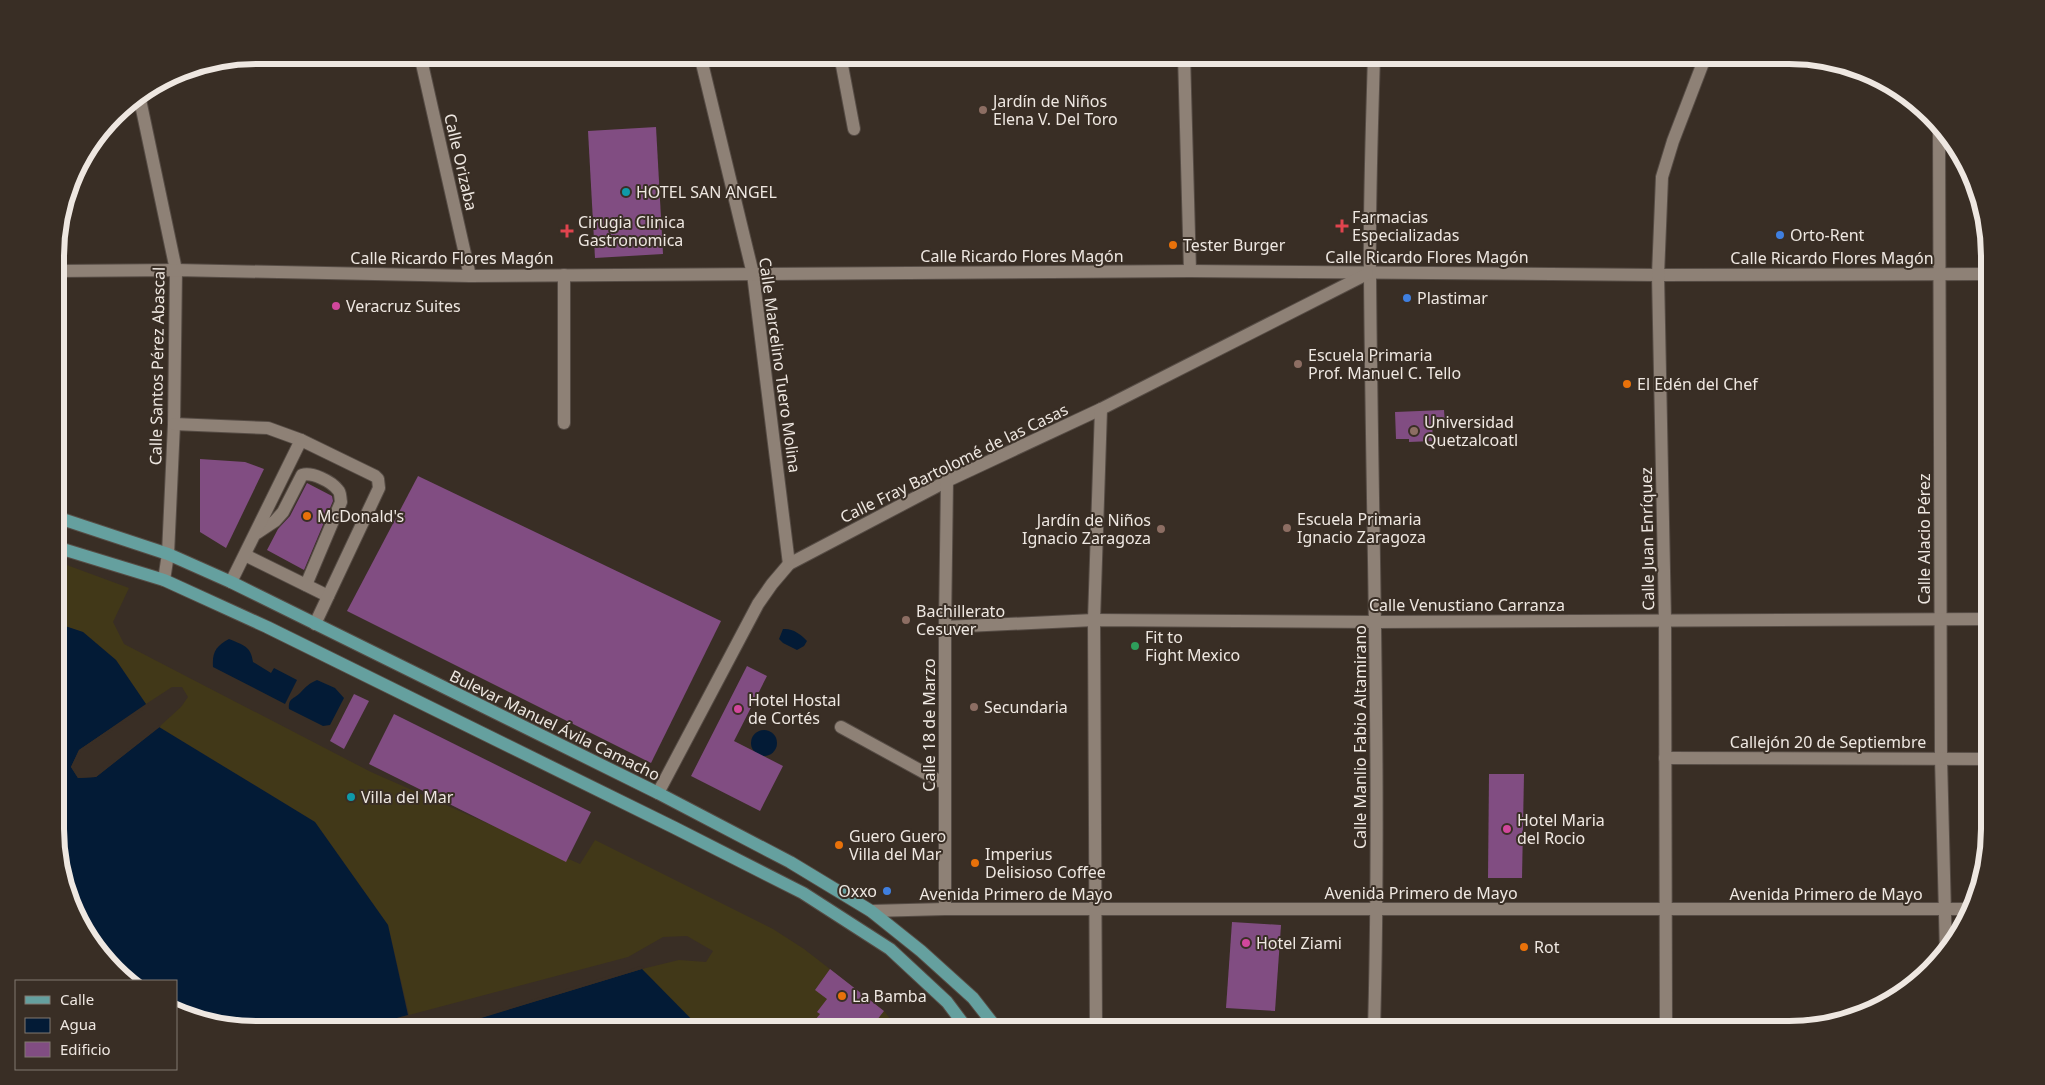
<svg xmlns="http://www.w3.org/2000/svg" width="2045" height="1085" viewBox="0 0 2045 1085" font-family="'Noto Sans',sans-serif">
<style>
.sand{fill:#413818}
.water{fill:#031b36}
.pier{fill:#392e25}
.building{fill:#814d82}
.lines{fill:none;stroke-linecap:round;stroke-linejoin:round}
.minor-casing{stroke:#564c45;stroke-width:14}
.major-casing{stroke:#564c45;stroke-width:14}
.minor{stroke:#8e8176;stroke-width:12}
.major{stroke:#65a09f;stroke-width:12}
.education-dot{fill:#8d6e63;stroke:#392e25;stroke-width:2}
.culture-dot{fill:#0f9aa8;stroke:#392e25;stroke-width:2}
.health-dot{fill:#e0444e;stroke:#392e25;stroke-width:2}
.shop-dot{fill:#3f7fe0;stroke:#392e25;stroke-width:2}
.food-dot{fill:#e8710a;stroke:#392e25;stroke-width:2}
.hotel-dot{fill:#d1479c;stroke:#392e25;stroke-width:2}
.leisure-dot{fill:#2e9e5b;stroke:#392e25;stroke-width:2}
.labels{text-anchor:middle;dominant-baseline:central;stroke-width:4;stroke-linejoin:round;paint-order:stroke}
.poi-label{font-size:16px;fill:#eee7e1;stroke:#392e25;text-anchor:start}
.street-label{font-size:16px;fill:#eee7e1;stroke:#392e25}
.rim{fill:none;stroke:#eee7e1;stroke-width:6}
</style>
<rect width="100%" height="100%" fill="#392e25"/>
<polygon class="sand" points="56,561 129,588 113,622 124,644 371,772 580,864 595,840 773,929 804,949 884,1011 899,1030 702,1030 642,969 679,960 706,962 713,951 687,936 663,937 628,957 409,1015 388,925 315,822 159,727 181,707 188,697 182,687 172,687 146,704 116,660 83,632 56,623"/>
<g class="water">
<polygon points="56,623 83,632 116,660 146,704 79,750 71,767 78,778 96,777 159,727 315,822 388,925 408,1015 352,1030 255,1030 176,1012 176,981 132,981 96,951 70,906 57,856"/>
<path d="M783,629C792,628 801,634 807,641L804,646L797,650L783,643L779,639Z"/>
<path d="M229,639C243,645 251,646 253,662L271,673L274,668L297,680L285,704L213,667C212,652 216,646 229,639Z"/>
<path d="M317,680L335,688L344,698L330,725L323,726L289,709C288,698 294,699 300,693C307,686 308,684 317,680Z"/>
<circle cx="764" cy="743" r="13"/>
<polygon points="642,969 702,1030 442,1030"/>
</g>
<g class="pier">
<polygon points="149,703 148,706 81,752 74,767 79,775 95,775 158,725 161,726 96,777 78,778 71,767 79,750"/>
<polygon points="641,966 645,968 440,1030 441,1028"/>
</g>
<g class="building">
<polygon points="656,127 663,254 595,258 588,131"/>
<polygon points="1444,410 1445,423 1432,423 1433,441 1409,442 1409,439 1396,439 1395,412"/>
<polygon points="200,459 245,462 264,469 226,548 200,532"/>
<polygon points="418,476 721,621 651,763 347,611"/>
<polygon points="307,483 332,496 333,501 304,570 267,550 278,529 290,516"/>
<polygon points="747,666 767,676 734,741 783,766 760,811 691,776"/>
<polygon points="354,694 369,701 344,749 330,741"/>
<polygon points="394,714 591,812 566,862 369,764"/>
<polygon points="1489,774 1524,774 1522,878 1488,878"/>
<polygon points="1232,922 1281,925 1275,1011 1226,1008"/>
<polygon points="830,969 884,1011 869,1030 807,1030 820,1014 817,1012 827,999 815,990"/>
</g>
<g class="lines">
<defs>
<g id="minor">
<polyline points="420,55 470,276"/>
<polyline points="700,55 753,274 789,564"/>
<polyline points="840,55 854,129"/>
<polyline points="1184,55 1190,271"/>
<path d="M1374,55C1372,128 1369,202 1370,275C1372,527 1381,778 1374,1030"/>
<polyline points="139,95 176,270 174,424 168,554 164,580"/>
<polyline points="1939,124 1941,758 1946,953"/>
<polyline points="56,271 176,270 470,276 1190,271 1658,275 1988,274"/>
<polyline points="564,275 564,423"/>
<polyline points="174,424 268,428 301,440"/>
<path d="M257,533L275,521L283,512L302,475C312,472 331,481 338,490C341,493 340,497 341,502L306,585"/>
<polyline points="245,555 328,596"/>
<polyline points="231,582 301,440 375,476 378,479 379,488 315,624"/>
<polyline points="945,627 1094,620 1376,622 1989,619"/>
<polyline points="841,727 945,784"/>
<polyline points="1665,758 1990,759"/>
<polyline points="658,793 758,604 772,584 789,564 947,481 1101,409 1367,274"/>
<polyline points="945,909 945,627 947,481"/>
<polyline points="871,911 945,909 1971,909"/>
<polyline points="1096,1030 1094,620 1101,409"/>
<polyline points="1666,1030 1665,620 1658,275 1662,177 1673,141 1706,55"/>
</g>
<g id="major">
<polyline points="56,517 168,554 231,582 658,793 790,862 871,911 921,951 973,998 998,1030"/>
<polyline points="56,547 164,580 267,627 675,828 803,893 890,949 947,1002 968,1030"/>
</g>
</defs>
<use href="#minor" class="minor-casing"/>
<use href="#major" class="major-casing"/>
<use href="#minor" class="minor"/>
<use href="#major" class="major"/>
</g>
<g class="education-dot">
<circle cx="983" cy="110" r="5"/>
<circle cx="1298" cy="364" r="5"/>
<circle cx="1414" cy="431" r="5"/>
<circle cx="1287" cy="528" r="5"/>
<circle cx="1161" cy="529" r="5"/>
<circle cx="906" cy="620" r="5"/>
<circle cx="974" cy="707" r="5"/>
</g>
<g class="culture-dot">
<circle cx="626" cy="192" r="5"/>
<circle cx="351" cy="797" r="5"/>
</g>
<g class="health-dot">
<path d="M1339.5 218.5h5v5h5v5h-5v5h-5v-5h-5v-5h5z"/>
<path d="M564.5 223.5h5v5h5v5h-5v5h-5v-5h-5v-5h5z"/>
</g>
<g class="shop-dot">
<circle cx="1780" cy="235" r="5"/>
<circle cx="1407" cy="298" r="5"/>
<circle cx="887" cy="891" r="5"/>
</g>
<g class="food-dot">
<circle cx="1173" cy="245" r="5"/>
<circle cx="1627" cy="384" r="5"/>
<circle cx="307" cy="516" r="5"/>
<circle cx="839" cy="845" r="5"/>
<circle cx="975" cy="863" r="5"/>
<circle cx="1524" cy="947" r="5"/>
<circle cx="842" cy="996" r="5"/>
</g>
<g class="hotel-dot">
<circle cx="336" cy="306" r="5"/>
<circle cx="738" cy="709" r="5"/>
<circle cx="1507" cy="829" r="5"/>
<circle cx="1246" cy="943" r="5"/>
</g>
<circle class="leisure-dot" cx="1135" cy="646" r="5"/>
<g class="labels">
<g class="poi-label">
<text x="993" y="101">Jardín de Niños<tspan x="993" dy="18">Elena V. Del Toro</tspan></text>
<text x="636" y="192">HOTEL SAN ANGEL</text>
<text x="1352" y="217">Farmacias<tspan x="1352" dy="18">Especializadas</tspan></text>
<text x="578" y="222">Cirugia Clinica<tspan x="578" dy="18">Gastronomica</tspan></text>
<text x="1790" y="235">Orto-Rent</text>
<text x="1183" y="245">Tester Burger</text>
<text x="1417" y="298">Plastimar</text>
<text x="346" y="306">Veracruz Suites</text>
<text x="1308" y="355">Escuela Primaria<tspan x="1308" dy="18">Prof. Manuel C. Tello</tspan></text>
<text x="1637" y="384">El Edén del Chef</text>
<text x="1424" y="422">Universidad<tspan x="1424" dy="18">Quetzalcoatl</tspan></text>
<text x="317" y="516">McDonald's</text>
<text x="1297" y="519">Escuela Primaria<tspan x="1297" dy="18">Ignacio Zaragoza</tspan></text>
<text x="1151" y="520" text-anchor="end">Jardín de Niños<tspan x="1151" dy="18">Ignacio Zaragoza</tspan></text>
<text x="916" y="611">Bachillerato<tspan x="916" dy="18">Cesuver</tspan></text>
<text x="1145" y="637">Fit to<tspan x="1145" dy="18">Fight Mexico</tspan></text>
<text x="748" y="700">Hotel Hostal<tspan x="748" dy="18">de Cortés</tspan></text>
<text x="984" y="707">Secundaria</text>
<text x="361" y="797">Villa del Mar</text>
<text x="1517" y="820">Hotel Maria<tspan x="1517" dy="18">del Rocio</tspan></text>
<text x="849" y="836">Guero Guero<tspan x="849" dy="18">Villa del Mar</tspan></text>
<text x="985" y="854">Imperius<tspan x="985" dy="18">Delisioso Coffee</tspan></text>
<text x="877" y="891" text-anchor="end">Oxxo</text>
<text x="1256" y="943">Hotel Ziami</text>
<text x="1534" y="947">Rot</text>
<text x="852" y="996">La Bamba</text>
</g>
<g class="street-label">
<text transform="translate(461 162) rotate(77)">Calle Orizaba</text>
<text x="1022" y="256">Calle Ricardo Flores Magón</text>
<text x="1427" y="257">Calle Ricardo Flores Magón</text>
<text x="452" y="258">Calle Ricardo Flores Magón</text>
<text x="1832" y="258">Calle Ricardo Flores Magón</text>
<text transform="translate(780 365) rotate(82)">Calle Marcelino Tuero Molina</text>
<text transform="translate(157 366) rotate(-89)">Calle Santos Pérez Abascal</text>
<text transform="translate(954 463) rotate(-26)">Calle Fray Bartolomé de las Casas</text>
<text transform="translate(1647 539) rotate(-91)">Calle Juan Enríquez</text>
<text transform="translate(1924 539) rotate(-90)">Calle Alacio Pérez</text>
<text x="1467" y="605">Calle Venustiano Carranza</text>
<text transform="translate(555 725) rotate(26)">Bulevar Manuel Ávila Camacho</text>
<text transform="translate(929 725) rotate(-90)">Calle 18 de Marzo</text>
<text transform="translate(1360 737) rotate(-90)">Calle Manlio Fabio Altamirano</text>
<text x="1828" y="742">Callejón 20 de Septiembre</text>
<text x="1421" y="893">Avenida Primero de Mayo</text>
<text x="1016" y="894">Avenida Primero de Mayo</text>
<text x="1826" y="894">Avenida Primero de Mayo</text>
</g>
</g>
<path d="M0 0H2045V1085H0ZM256 64H1789A192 192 0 0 1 1981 256V829A192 192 0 0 1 1789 1021H256A192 192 0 0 1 64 829V256A192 192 0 0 1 256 64Z" fill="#392e25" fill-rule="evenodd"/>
<path class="rim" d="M256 64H1789A192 192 0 0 1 1981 256V829A192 192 0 0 1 1789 1021H256A192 192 0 0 1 64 829V256A192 192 0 0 1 256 64Z"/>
<rect x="15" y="980" width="162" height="90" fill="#392e25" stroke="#817870"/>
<rect x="25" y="996" width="25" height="8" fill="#65a09f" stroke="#817870"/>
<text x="60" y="1005" font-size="15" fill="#eee7e1">Calle</text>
<rect x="25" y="1018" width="25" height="15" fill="#031b36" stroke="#817870"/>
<text x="60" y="1030" font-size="15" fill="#eee7e1">Agua</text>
<rect x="25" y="1042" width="25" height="15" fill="#814d82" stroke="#817870"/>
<text x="60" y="1055" font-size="15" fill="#eee7e1">Edificio</text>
</svg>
